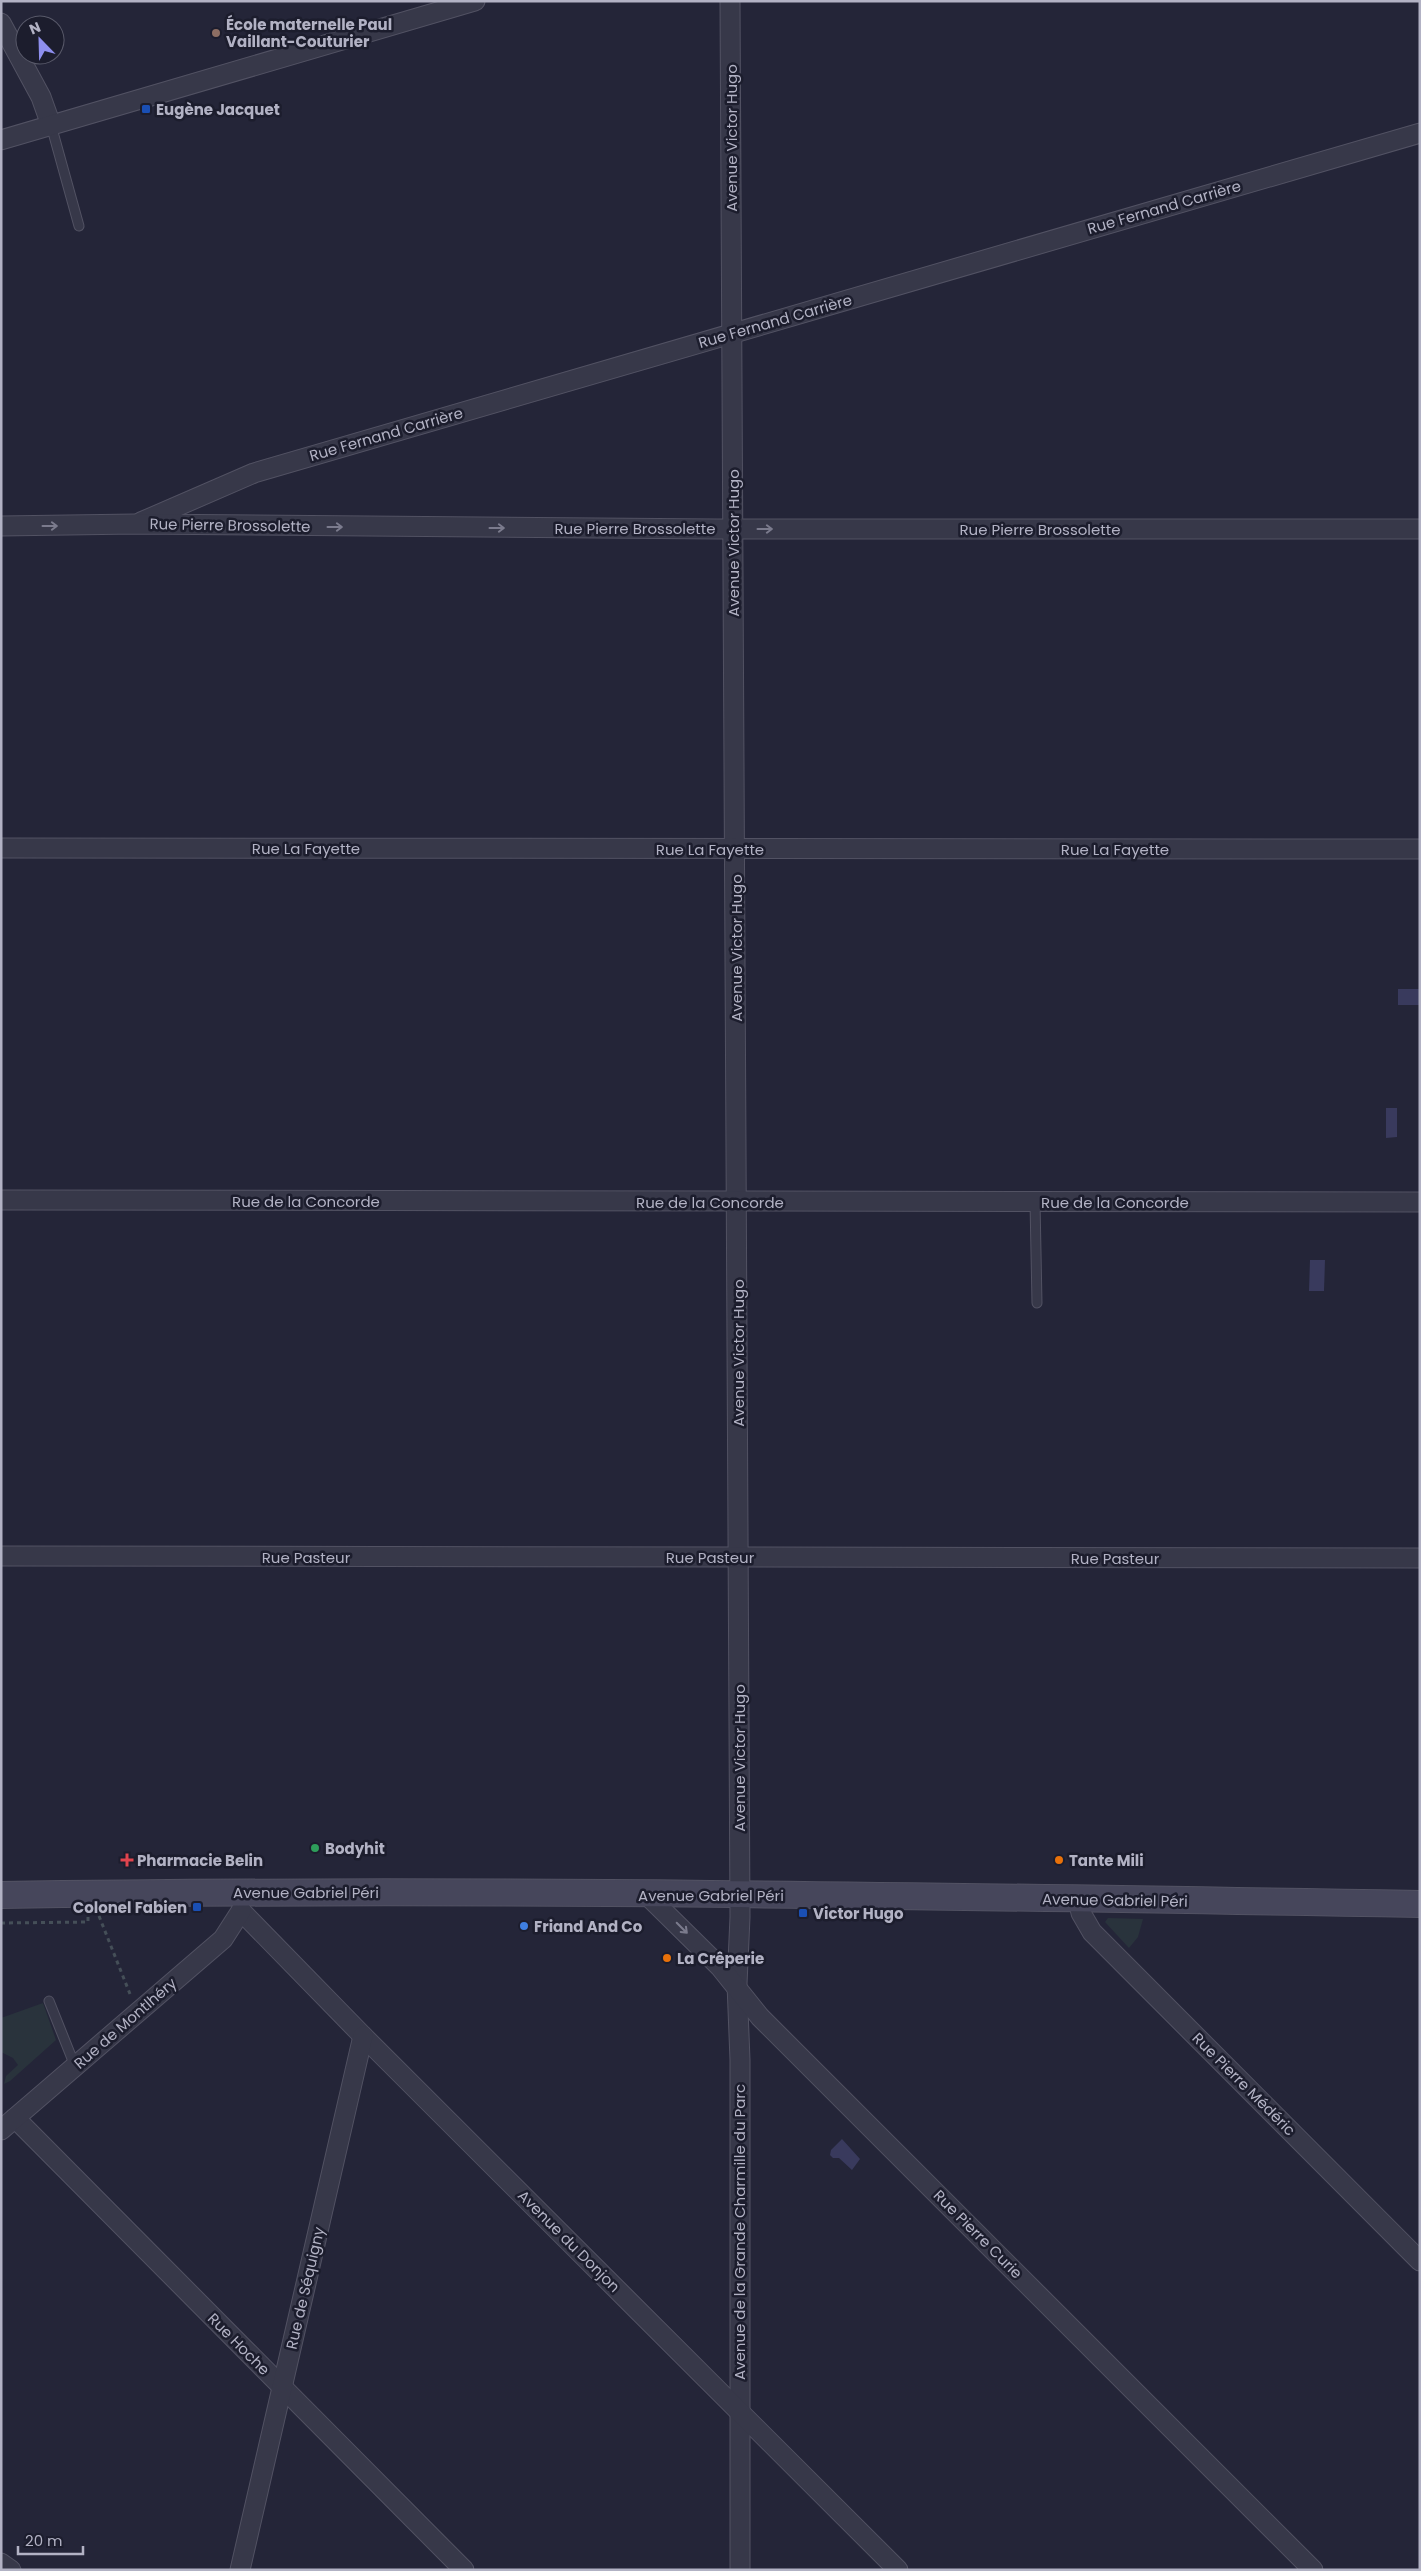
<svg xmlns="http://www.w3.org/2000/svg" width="1421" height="2571" viewBox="0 0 1421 2571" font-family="Poppins,sans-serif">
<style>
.green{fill:#29333c}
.water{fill:#393a5d}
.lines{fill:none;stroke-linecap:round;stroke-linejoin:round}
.lane-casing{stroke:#525263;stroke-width:11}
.street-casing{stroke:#525263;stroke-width:21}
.secondary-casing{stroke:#525263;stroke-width:28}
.path{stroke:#454f58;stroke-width:3;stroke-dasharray:4 4;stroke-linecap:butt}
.lane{stroke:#373849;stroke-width:9}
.street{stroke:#373849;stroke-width:19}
.secondary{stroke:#46465b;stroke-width:26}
.oneway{stroke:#7b7b8d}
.education-dot{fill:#8d6e63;stroke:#1c1d2d;stroke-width:2}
.transit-dot{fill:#1a4fb4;stroke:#1c1d2d;stroke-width:2}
.leisure-dot{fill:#2e9e5b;stroke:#1c1d2d;stroke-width:2}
.health-dot{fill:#e0444e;stroke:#1c1d2d;stroke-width:2}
.food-dot{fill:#e8710a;stroke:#1c1d2d;stroke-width:2}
.shop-dot{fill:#3f7fe0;stroke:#1c1d2d;stroke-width:2}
.labels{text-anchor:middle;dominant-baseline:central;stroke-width:5;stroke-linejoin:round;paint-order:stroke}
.poi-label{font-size:15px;font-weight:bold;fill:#b2b2c4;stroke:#1c1d2d;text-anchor:start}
.street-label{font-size:15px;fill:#b2b2c4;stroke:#1c1d2d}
</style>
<rect width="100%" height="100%" fill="#242538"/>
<g class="green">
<polygon points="1108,1918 1143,1919 1138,1937 1129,1948 1105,1922"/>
<polygon points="43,2003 56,2040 10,2081 4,2084 6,2076 18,2065 13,2058 1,2052 1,2018"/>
</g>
<g class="water">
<rect x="1398" y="989" width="22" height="16"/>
<polygon points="1386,1108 1397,1108 1397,1137 1386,1138"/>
<polygon points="1310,1260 1325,1260 1324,1291 1309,1291"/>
<polygon points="842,2139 860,2159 852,2170 839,2158 833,2158 830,2155 831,2150"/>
</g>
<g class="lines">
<defs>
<g id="lane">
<polyline points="51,125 79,226"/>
<polyline points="1035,1202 1037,1303"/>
<polyline points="49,2001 75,2066"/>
</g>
<g id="street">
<polyline points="730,1 740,1917 737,1984 740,2060 740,2570"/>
<polyline points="1,23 41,97 51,125"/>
<polyline points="1,140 475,1"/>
<polyline points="141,522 254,473 1420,133"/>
<polyline points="1,526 135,524 718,529 1420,529"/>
<polyline points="1,848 1420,849"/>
<polyline points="1,1200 1420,1202"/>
<polyline points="1,1556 1420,1558"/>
<polyline points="647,1895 720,1967 760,2017 1313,2570"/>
<polyline points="1078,1900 1081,1913 1092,1932 1420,2261"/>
<polyline points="241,1911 363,2036 898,2570"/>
<polyline points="15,2118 464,2570"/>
<polyline points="1,2130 223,1939 241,1911"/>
<polyline points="1,2563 11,2570"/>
<polyline points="240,2570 363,2036"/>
</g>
<path id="secondary" d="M1,1895C474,1888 947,1896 1420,1904"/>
</defs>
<use href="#lane" class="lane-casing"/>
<use href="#street" class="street-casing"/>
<use href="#secondary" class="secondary-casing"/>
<g class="path">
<polyline points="99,1916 130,1994"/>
<polyline points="1,1923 88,1922 88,1917"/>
</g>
<use href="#lane" class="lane"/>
<use href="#street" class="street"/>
<use href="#secondary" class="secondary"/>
</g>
<defs><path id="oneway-shaft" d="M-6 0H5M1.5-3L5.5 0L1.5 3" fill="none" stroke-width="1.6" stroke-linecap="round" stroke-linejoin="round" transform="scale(1.25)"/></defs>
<g class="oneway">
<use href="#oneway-shaft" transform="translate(50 526)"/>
<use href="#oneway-shaft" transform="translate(335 527)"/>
<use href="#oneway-shaft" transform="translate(497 528)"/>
<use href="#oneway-shaft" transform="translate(765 529)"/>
<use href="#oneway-shaft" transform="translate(682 1928) rotate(45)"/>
</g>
<circle class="education-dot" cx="216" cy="33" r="5"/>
<g class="transit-dot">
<rect x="141" y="104" width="10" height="10" rx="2.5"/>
<rect x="192" y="1902" width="10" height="10" rx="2.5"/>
<rect x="798" y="1908" width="10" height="10" rx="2.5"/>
</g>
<circle class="leisure-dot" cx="315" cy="1848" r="5"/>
<path class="health-dot" d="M124.5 1852.5h5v5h5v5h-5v5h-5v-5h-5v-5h5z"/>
<g class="food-dot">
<circle cx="1059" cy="1860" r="5"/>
<circle cx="667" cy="1958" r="5"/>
</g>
<circle class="shop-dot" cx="524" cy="1926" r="5"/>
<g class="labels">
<g class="poi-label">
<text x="226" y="24">École maternelle Paul<tspan x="226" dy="17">Vaillant-Couturier</tspan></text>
<text x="156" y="109">Eugène Jacquet</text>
<text x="325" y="1848">Bodyhit</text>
<text x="137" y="1860">Pharmacie Belin</text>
<text x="1069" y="1860">Tante Mili</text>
<text x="187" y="1907" text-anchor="end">Colonel Fabien</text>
<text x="813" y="1913">Victor Hugo</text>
<text x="534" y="1926">Friand And Co</text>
<text x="677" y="1958">La Crêperie</text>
</g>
<g class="street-label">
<text transform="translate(731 138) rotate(-90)">Avenue Victor Hugo</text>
<text transform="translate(1164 207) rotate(-16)">Rue Fernand Carrière</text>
<text transform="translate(775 321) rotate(-16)">Rue Fernand Carrière</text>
<text transform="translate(386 434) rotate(-16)">Rue Fernand Carrière</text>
<text transform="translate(230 525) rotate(1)">Rue Pierre Brossolette</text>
<text x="635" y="528">Rue Pierre Brossolette</text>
<text x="1040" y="529">Rue Pierre Brossolette</text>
<text transform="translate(733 543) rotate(-90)">Avenue Victor Hugo</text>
<text x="306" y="848">Rue La Fayette</text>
<text x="710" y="849">Rue La Fayette</text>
<text x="1115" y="849">Rue La Fayette</text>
<text transform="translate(736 948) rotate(-90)">Avenue Victor Hugo</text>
<text x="306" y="1201">Rue de la Concorde</text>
<text x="710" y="1202">Rue de la Concorde</text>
<text x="1115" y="1202">Rue de la Concorde</text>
<text transform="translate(738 1353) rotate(-90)">Avenue Victor Hugo</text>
<text x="306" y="1557">Rue Pasteur</text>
<text x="710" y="1557">Rue Pasteur</text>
<text x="1115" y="1558">Rue Pasteur</text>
<text transform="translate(739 1758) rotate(-90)">Avenue Victor Hugo</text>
<text x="306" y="1892">Avenue Gabriel Péri</text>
<text x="711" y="1895">Avenue Gabriel Péri</text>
<text transform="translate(1115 1900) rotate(1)">Avenue Gabriel Péri</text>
<text transform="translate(125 2023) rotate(-41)">Rue de Montlhéry</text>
<text transform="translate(1244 2084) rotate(45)">Rue Pierre Médéric</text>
<text transform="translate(739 2232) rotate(-90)">Avenue de la Grande Charmille du Parc</text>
<text transform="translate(978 2234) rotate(45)">Rue Pierre Curie</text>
<text transform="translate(569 2241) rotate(45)">Avenue du Donjon</text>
<text transform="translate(305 2288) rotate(-77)">Rue de Séquigny</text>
<text transform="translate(239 2344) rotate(45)">Rue Hoche</text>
</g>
</g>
<rect width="1421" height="2571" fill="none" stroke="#b2b2c4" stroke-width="5"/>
<g transform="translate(40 40) rotate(337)"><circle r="24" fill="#1c1d2d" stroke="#585969"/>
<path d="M0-4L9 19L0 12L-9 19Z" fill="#8e8fee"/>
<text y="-8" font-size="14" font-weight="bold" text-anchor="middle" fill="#b2b2c4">N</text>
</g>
<path d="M18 2546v8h65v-8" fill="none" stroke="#b2b2c4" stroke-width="2.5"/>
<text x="25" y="2546" font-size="15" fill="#b2b2c4" stroke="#1c1d2d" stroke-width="4" paint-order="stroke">20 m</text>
</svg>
